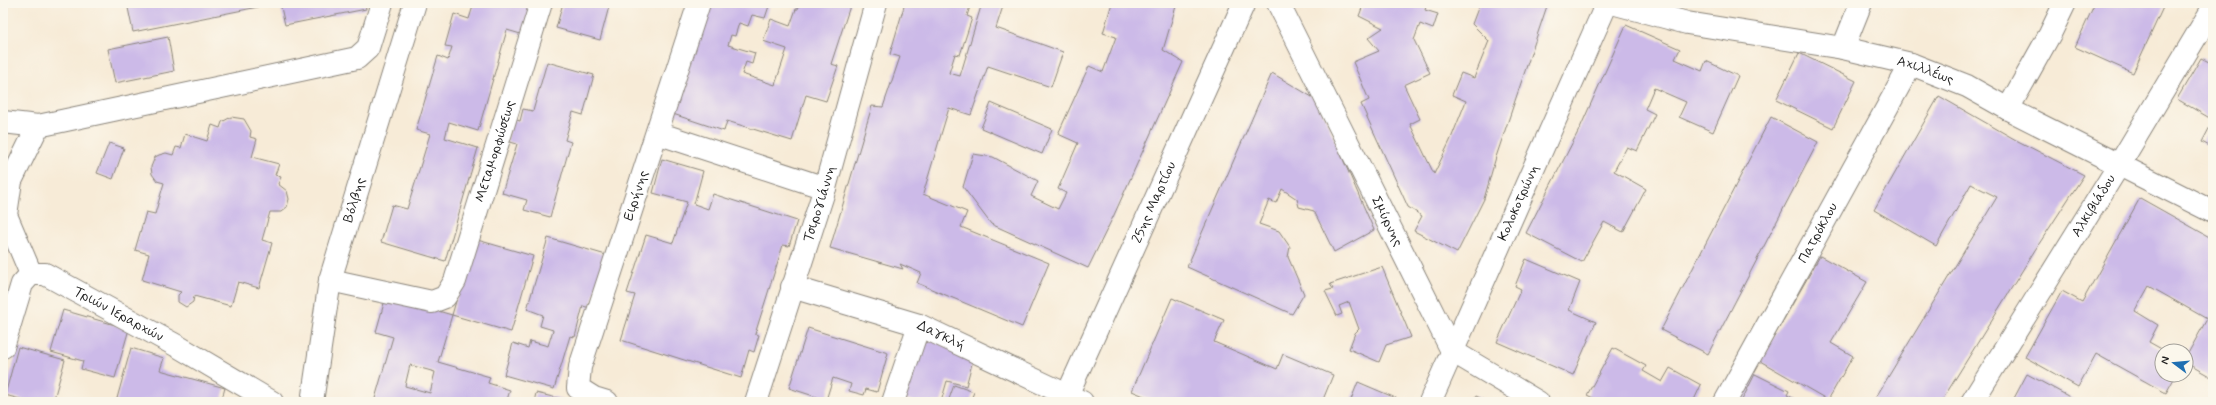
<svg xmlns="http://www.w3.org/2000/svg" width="2216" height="405" viewBox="0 0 2216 405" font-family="Mynerve,sans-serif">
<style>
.building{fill:#ccbae8;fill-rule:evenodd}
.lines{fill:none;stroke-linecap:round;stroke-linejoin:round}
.minor-casing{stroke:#8a847a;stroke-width:24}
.minor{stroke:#fff;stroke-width:22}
.labels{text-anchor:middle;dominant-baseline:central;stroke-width:4;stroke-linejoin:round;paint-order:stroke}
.street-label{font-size:14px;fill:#1c1c1c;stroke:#fbf7ec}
</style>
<rect width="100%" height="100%" fill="#fbf7ec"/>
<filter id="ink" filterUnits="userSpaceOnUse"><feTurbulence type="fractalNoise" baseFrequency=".025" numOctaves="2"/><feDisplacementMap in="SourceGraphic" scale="8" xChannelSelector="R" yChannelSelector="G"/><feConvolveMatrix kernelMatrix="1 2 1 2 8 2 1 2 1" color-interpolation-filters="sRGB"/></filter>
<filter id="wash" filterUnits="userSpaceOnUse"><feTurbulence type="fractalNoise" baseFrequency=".012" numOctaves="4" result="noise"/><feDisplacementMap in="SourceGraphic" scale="16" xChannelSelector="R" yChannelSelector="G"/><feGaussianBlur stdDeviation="0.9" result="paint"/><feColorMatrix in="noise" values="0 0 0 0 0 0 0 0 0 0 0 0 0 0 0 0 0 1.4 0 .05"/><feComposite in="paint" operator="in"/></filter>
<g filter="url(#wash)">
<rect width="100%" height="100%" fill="#f7ebd7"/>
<g id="blocks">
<g class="building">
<polygon points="127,3 273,3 273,4 133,32"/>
<polygon points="280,3 365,3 366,9 285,25"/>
<polygon points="474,3 533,3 524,35 507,30 478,131 449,122 445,138 478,148 445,261 381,242 392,205 407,209 417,177 430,134 416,130 438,56 448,60 452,47 445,46 454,14 469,19"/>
<polygon points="563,3 610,3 600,40 556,28"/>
<polygon points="708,3 770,3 765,18 752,15 748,26 739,23 735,36 731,35 728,45 755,53 752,64 746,62 742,74 775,85 787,49 763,41 771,19 790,26 796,9 798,9 800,3 851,3 831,64 838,66 826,101 806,95 792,141 727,121 724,131 673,114"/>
<polygon points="905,3 971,3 967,16 972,18 960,55 955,54 949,73 960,76 982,3 1004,3 996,28 1063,52 1051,87 988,66 971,115 949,108 923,194 967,212 961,227 1049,263 1022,327 917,283 921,273 900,264 903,269 830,248 872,106 883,107 900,57 890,54"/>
<polygon points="1112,3 1177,3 1163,50 1183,62 1114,215 1088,268 991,224 963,187 973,154 993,157 1038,181 1031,196 1058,209 1066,193 1058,189 1078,143 1058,134 1089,66 1103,72 1116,37 1103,33"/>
<polygon points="1364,3 1427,3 1425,10 1438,14 1433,29 1420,24 1414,40 1430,73 1404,85 1420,119 1410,124 1434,174 1450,141 1466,101 1452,95 1461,73 1474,78 1489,41 1472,24 1480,3 1548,3 1496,157 1484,199 1457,253 1414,231 1422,216 1408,207 1361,104 1369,100 1353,62 1379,51 1368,38 1383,28 1359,16"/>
<polygon points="2095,3 2165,3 2133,73 2075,47"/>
<polygon points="1626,25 1680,49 1675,59 1702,71 1706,61 1738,76 1713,132 1679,117 1686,102 1654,88 1645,109 1655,114 1637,151 1627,147 1614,171 1646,189 1623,232 1604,222 1582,262 1526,233 1580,128"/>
<polygon points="168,37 174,71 115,83 108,49"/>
<polygon points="1799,53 1856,81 1833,128 1776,100"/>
<polygon points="2201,58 2213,64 2213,120 2177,99"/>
<polygon points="547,62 594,75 583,115 573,112 565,140 571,142 550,217 524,210 527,200 502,193 517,144 507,141 513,119 520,121 523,109 533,111"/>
<polygon points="1272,73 1317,100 1374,230 1334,252 1314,211 1299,207 1297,199 1282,189 1276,203 1269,200 1259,224 1279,231 1290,247 1288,257 1304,294 1292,314 1187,267"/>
<polygon points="1939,96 2016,140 2084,175 2035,250 1941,402 1873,402 1997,197 1971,184 1936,246 1874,210"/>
<polygon points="991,103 1052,129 1042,154 981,128"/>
<polygon points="231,117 244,119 251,131 250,137 257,139 252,157 279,164 275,175 281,177 278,184 287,191 289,199 287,207 281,212 270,212 262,240 272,243 259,288 238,282 231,306 194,296 193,302 186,307 178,302 178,295 181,292 142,280 149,254 135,250 146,212 155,214 164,183 157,181 152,174 151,167 155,157 159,155 166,153 173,155 176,147 181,148 185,134 207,141 212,125 220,128 222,122"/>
<polygon points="1771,117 1818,142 1708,354 1661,330"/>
<polygon points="2213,121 2213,148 2202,142"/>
<polygon points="109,143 124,148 113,179 97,173"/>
<polygon points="662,159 703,171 694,204 708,209 713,194 797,221 789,246 783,245 755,334 759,335 754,352 749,350 741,378 621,340 635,295 627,293 646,235 673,243 687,202 653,193"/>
<polygon points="2140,198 2213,239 2213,378 2186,363 2186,357 2207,319 2149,286 2135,311 2158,325 2149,342 2165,351 2162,351 2162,375 2176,375 2166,393 2096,354 2078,387 2025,357 2062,291 2082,302"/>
<polygon points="548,238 606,255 590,308 583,306 575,337 570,336 554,389 504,375 513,343 528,348 530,341 548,346 553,330 540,326 543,315 527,309"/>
<polygon points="474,239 533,256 511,332 452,315"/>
<polygon points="1820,256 1867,282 1831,343 1853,356 1828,400 1760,361"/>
<polygon points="1526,259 1580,282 1569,310 1596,322 1573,375 1497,342 1521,289 1515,286"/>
<polygon points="1382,267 1411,337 1386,345 1379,362 1349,349 1355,333 1359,329 1349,302 1339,306 1342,314 1337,316 1325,291 1333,289 1330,284"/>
<path d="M386,296L452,315L438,362L490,377L488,383L510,390L507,400L513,402H374L393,337L376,332ZM410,365L435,372L430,393L405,386Z"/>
<polygon points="1172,298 1224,320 1214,342 1277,369 1283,354 1333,375 1322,402 1158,402 1132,391"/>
<polygon points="63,310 129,329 115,378 81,369 83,361 51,352"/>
<polygon points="808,328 888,353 877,392 866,389 864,395 849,391 851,384 833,378 826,400 789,388"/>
<polygon points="932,340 973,360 966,386 947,381 941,402 916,402 903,398 918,346"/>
<polygon points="18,347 65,360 53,402 31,402 5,395"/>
<polygon points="131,348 164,358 160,370 225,388 221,402 116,402"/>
<polygon points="1613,348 1646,366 1643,371 1662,382 1670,368 1701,385 1693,402 1601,402 1587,395"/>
<polygon points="1755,374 1789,391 1787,395 1801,402 1741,402"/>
<polygon points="2027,374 2079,402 2012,402"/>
<polygon points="1358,382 1405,402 1350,402"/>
<polygon points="954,385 974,392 970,402 948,402"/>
<polygon points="536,393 570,401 570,402 534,402"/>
<polygon points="1476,396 1488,402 1472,402"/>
</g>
</g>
</g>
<g filter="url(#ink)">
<use href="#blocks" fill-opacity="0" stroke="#8a847a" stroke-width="1"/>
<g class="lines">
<defs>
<g id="minor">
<path id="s1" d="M1278,3L1452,351L1538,402"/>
<path id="s2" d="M1612,3L1687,23L1843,48L1911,64L1967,86L2008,109L2213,212"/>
<polyline points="1843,48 1861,3"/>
<polyline points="2008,109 2050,34 2065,3"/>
<polyline points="3,122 38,126"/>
<polyline points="657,133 825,188"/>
<polyline points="31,274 6,215 11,181 38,126 357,58 368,48 382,3"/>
<path id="s3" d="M330,280L432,302L445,297L455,281L541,3"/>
<path id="s4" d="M792,287L919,325L1082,402"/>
<path id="s5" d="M3,347L22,284L31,274H45L179,347L272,402"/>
<path id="s6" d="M312,402L330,280L415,3"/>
<path id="s7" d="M607,402L594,398L578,388L580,367L699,3"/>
<path id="s8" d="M756,402L825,188L876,3"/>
<polyline points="893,402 919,325"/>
<path id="s9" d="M1064,402L1244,3"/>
<path id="s10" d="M1430,402L1607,3"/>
<path id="s11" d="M1725,402L1911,64"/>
<path id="s12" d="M1972,402L2119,165L2213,8"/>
</g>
</defs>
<use href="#minor" class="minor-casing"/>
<use href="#minor" class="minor"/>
</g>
</g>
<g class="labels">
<g class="street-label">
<text stroke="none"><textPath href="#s2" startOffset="321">Αχιλλέως</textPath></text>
<text stroke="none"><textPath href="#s3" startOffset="273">Μεταμορφώσεως</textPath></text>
<text stroke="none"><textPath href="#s7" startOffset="234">Ειρήνης</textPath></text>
<text stroke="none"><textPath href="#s6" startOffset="207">Βόλβης</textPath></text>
<text stroke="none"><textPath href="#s10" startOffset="218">Κολοκοτρώνη</textPath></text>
<text stroke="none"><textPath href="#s8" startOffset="208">Τσιρογιάννη</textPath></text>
<text stroke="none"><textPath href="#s9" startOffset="219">25ης Μαρτίου</textPath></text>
<text stroke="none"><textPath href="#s12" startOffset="231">Αλκιβιάδου</textPath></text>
<text stroke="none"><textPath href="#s1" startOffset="244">Σμύρνης</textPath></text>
<text stroke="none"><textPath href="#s11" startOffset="193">Πατρόκλου</textPath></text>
<text stroke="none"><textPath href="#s5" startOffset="177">Τριών Ιεραρχών</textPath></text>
<text stroke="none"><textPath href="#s4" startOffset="157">Δαγκλή</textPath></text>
</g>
</g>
<rect width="2216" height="405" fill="none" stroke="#fbf7ec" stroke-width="16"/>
<g transform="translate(2174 363) rotate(286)"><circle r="19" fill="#fbf7ec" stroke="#a29f99"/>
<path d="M0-3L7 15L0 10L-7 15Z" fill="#1f6fb2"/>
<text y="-6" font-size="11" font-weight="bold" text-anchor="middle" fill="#1c1c1c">N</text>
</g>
</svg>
